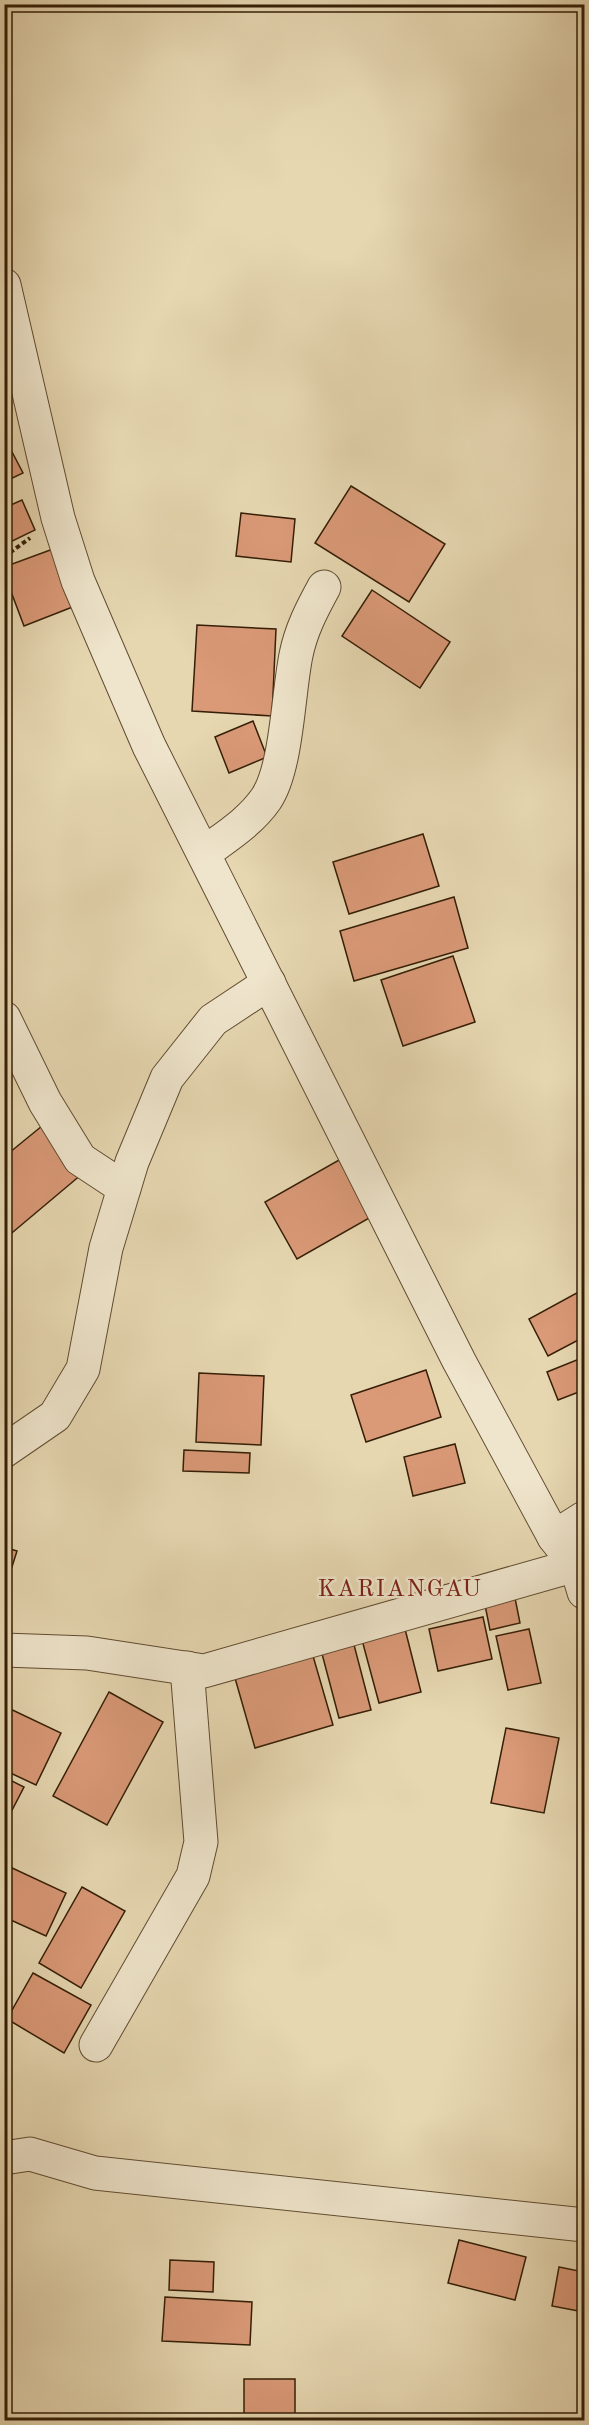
<svg xmlns="http://www.w3.org/2000/svg" width="589" height="2425" viewBox="0 0 589 2425" font-family="'Old Standard TT',serif">
<style>
.building{fill:#da9977;stroke:#341e06;stroke-width:1.5}
.lines{fill:none;stroke-linecap:round;stroke-linejoin:round}
.minor-casing{stroke:#604c31;stroke-width:35}
.path{stroke:#341e06;stroke-width:4;stroke-dasharray:4.5 3;stroke-linecap:butt}
.minor{stroke:#efe5cc;stroke-width:33}
.labels{text-anchor:middle;dominant-baseline:central;stroke-width:5;stroke-linejoin:round;paint-order:stroke}
.quarter-label{font-size:24px;letter-spacing:1.5px;fill:#7a1f14;stroke:#efe5cc}
</style>
<rect width="100%" height="100%" fill="#e6d7b1"/>
<filter id="stains"><feTurbulence type="fractalNoise" baseFrequency=".00333" numOctaves="4"/><feColorMatrix values="0 0 0 0 .2 0 0 0 0 .09 0 0 0 0 .02 0 0 0 .5 -.17"/></filter>
<radialGradient id="worn" r=".72"><stop offset=".6" stop-color="#630" stop-opacity="0"/><stop offset="1" stop-color="#630" stop-opacity=".3"/></radialGradient>
<g class="building">
<polygon points="10,448 23,473 4,482 4,451"/>
<polygon points="351,486 445,544 409,602 315,543"/>
<polygon points="22,500 35,530 4,545 4,508"/>
<polygon points="241,513 295,519 291,562 236,556"/>
<polygon points="53,549 75,606 24,626 4,573 4,567"/>
<polygon points="372,590 450,642 420,688 342,636"/>
<polygon points="197,625 276,629 272,716 192,711"/>
<polygon points="253,721 267,757 229,773 215,737"/>
<polygon points="423,834 439,886 349,914 333,862"/>
<polygon points="454,897 468,948 354,981 340,931"/>
<polygon points="453,956 475,1022 403,1046 381,980"/>
<polygon points="42,1126 82,1174 7,1237 4,1234 4,1157"/>
<polygon points="339,1160 371,1217 297,1259 265,1202"/>
<polygon points="584,1289 584,1337 548,1356 529,1319"/>
<polygon points="584,1357 584,1390 558,1400 547,1372"/>
<polygon points="426,1370 441,1417 366,1442 351,1395"/>
<polygon points="199,1373 264,1376 261,1445 196,1442"/>
<polygon points="455,1444 465,1483 413,1496 404,1457"/>
<polygon points="184,1450 250,1453 249,1473 183,1471"/>
<polygon points="4,1547 17,1551 4,1592"/>
<polygon points="515,1598 520,1623 490,1630 485,1605"/>
<polygon points="483,1617 492,1659 438,1671 429,1629"/>
<polygon points="405,1629 421,1692 379,1703 362,1640"/>
<polygon points="529,1629 541,1683 508,1690 496,1636"/>
<polygon points="353,1641 371,1710 339,1718 321,1650"/>
<polygon points="311,1649 333,1725 255,1748 233,1671"/>
<polygon points="109,1692 163,1722 107,1825 53,1796"/>
<polygon points="4,1706 61,1733 36,1785 4,1770"/>
<polygon points="506,1728 559,1738 544,1813 491,1803"/>
<polygon points="4,1777 24,1787 9,1816 4,1813"/>
<polygon points="10,1867 66,1893 46,1936 4,1917 4,1878"/>
<polygon points="82,1887 125,1911 81,1988 39,1963"/>
<polygon points="33,1973 91,2005 64,2053 7,2019"/>
<polygon points="459,2240 526,2257 515,2300 448,2283"/>
<polygon points="170,2260 214,2262 213,2292 169,2290"/>
<polygon points="559,2267 584,2272 584,2312 552,2306"/>
<polygon points="165,2297 252,2302 250,2345 162,2341"/>
<rect x="244" y="2379" width="51" height="41"/>
</g>
<g class="lines">
<defs>
<g id="minor">
<polyline points="4,285 58,518 78,581 149,746 459,1361 554,1537 576,1565 584,1592"/>
<path d="M204,853C227,836 250,822 266,799C287,768 288,694 296,655C301,630 312,609 324,587"/>
<polyline points="4,1018 45,1102 80,1159 124,1188"/>
<polyline points="4,1451 55,1416 83,1369 106,1248 132,1162 167,1078 213,1020 269,983"/>
<polyline points="554,1537 584,1518"/>
<polyline points="4,1650 87,1653 204,1671 576,1565"/>
<polyline points="96,2045 193,1876 201,1842 187,1668"/>
<polyline points="4,2158 30,2154 95,2173 584,2225"/>
</g>
</defs>
<use href="#minor" class="minor-casing"/>
<polyline class="path" points="4,557 30,538"/>
<use href="#minor" class="minor"/>
</g>
<g class="labels">
<g class="quarter-label">
<text x="400" y="1590">KARIANGAU</text>
</g>
</g>
<rect width="589" height="2425" fill="none" stroke="#e6d7b1" stroke-width="24"/>
<rect x="6" y="6" width="577" height="2413" fill="none" stroke="#341e06" stroke-width="3"/>
<rect x="12" y="12" width="565" height="2401" fill="none" stroke="#341e06" stroke-width="1.5"/>
<rect width="100%" height="100%" filter="url(#stains)"/>
<rect width="100%" height="100%" fill="url(#worn)"/>
</svg>
